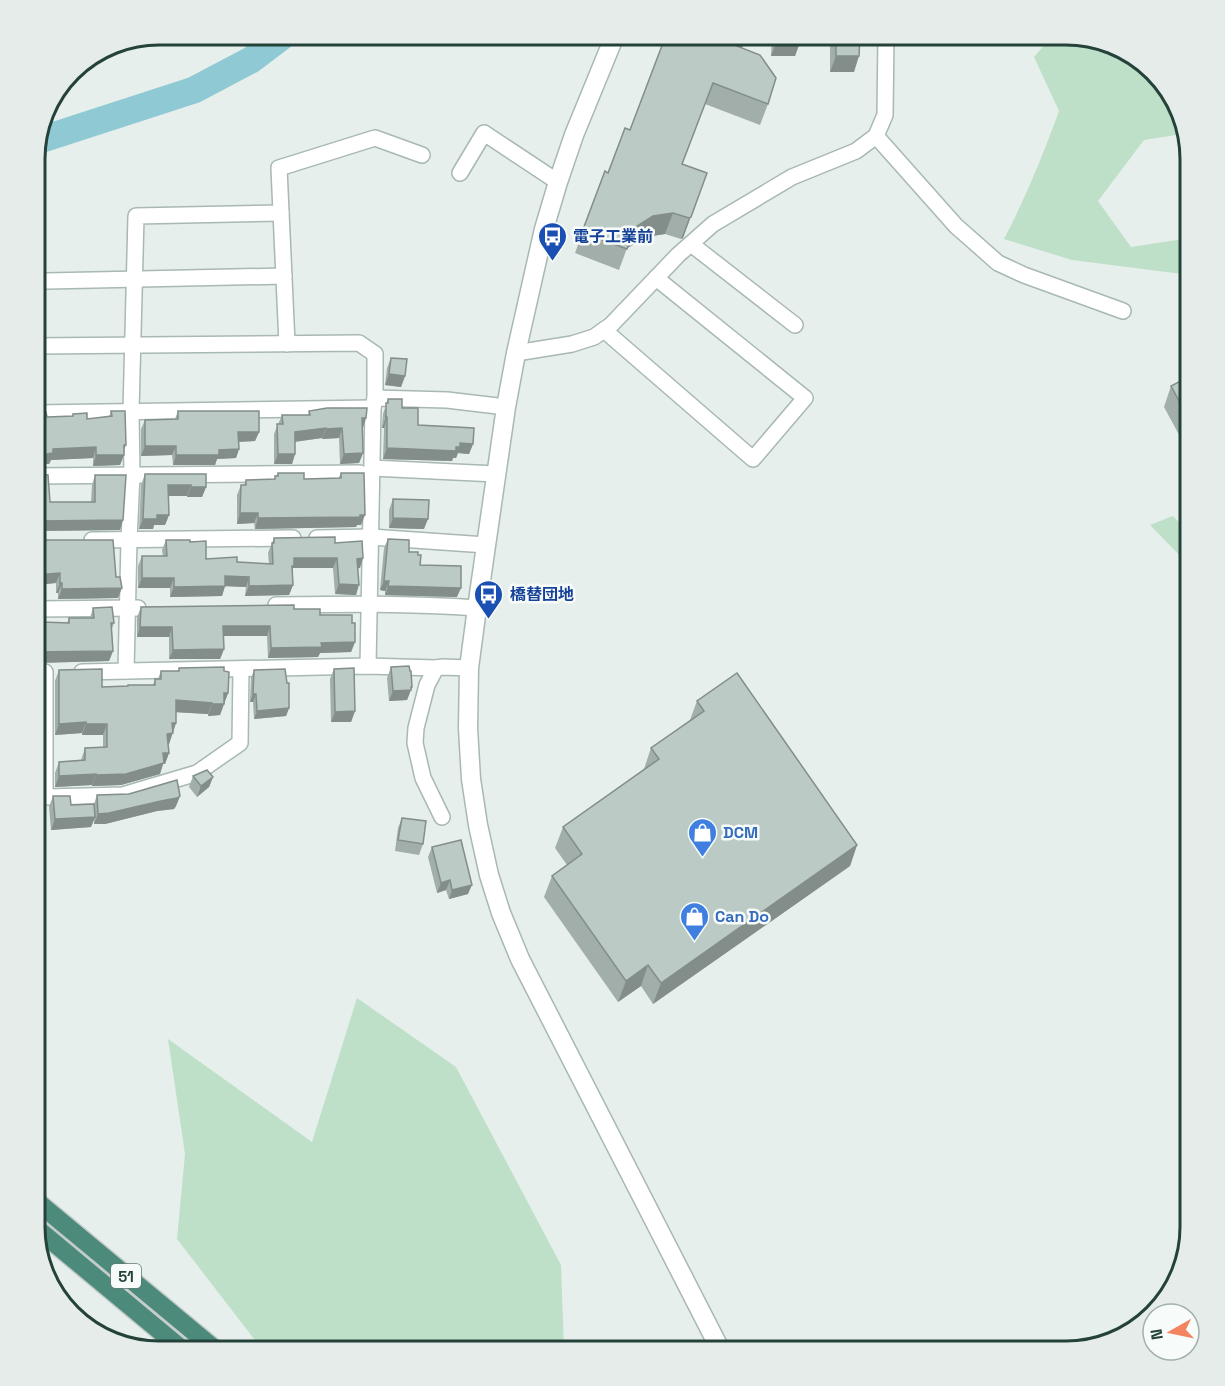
<svg xmlns="http://www.w3.org/2000/svg" width="1225" height="1386" viewBox="0 0 1225 1386" font-family="'Space Grotesk','Noto Sans JP',sans-serif">
<style>
.green{fill:#bfe0c8}
.lines{fill:none;stroke-linecap:round;stroke-linejoin:round}
.river{stroke:#8ec9d4;stroke-width:27}
.minor-casing{stroke:#a8b8b2;stroke-width:18}
.tertiary-casing{stroke:#a8b8b2;stroke-width:21}
.trunk-casing{stroke:#c2cac8;stroke-width:21}
.minor{stroke:#fff;stroke-width:15}
.tertiary{stroke:#fff;stroke-width:18}
.trunk{stroke:#4c8a7c;stroke-width:18}
.wall{fill:#a1aea9}
.shaded-wall{fill:#838d89}
.building{fill:#bbcac4;stroke:#838d89;stroke-width:1.5}
.labels{text-anchor:middle;dominant-baseline:central;stroke-width:5;stroke-linejoin:round;paint-order:stroke}
.shield{fill:#f7fbf9;stroke:#637a73;stroke-width:1.5}
.shield-label{font-size:15px;font-weight:bold;fill:#24423a}
.transit-label{font-size:16px;font-weight:bold;fill:#164399;stroke:#f7fbf9;text-anchor:start}
.shop-label{font-size:16px;font-weight:bold;fill:#366cbe;stroke:#f7fbf9;text-anchor:start}
.rim{fill:none;stroke:#24423a;stroke-width:3}
</style>
<rect width="100%" height="100%" fill="#e6efeb"/>
<g class="green">
<path d="M1053,35H1074L1122,47L1165,83L1182,134L1144,140L1098,201L1131,247L1190,238V275L1072,260L1004,239C1026,197 1043,155 1059,111L1034,57Z"/>
<polygon points="1173,516 1190,534 1190,566 1150,525"/>
<polygon points="357,998 456,1067 561,1265 564,1351 275,1351 258,1344 177,1239 185,1154 168,1039 312,1142"/>
</g>
<g class="lines">
<polyline class="river" points="37,141 194,90 251,60 284,35"/>
<defs>
<g id="minor">
<polyline points="876,136 956,226 998,263 1024,275 1123,311"/>
<polyline points="460,173 484,133 558,182"/>
<polyline points="691,244 795,325"/>
<polyline points="47,281 284,276"/>
<polyline points="604,330 753,459 805,398 656,278"/>
<polyline points="287,344 279,168 375,138 422,155"/>
<polyline points="35,346 359,343 375,354 375,398 373,408 368,666"/>
<polyline points="516,353 572,344 594,337 611,325 678,255 713,224 792,177 856,151 876,136 885,115 886,35"/>
<polyline points="375,398 447,400 506,407"/>
<polyline points="35,413 373,408"/>
<polyline points="372,468 496,474"/>
<polyline points="35,476 360,473"/>
<polyline points="317,538 371,537 486,545"/>
<polyline points="92,540 293,538"/>
<path d="M276,605C343,604 410,603 477,608"/>
<polyline points="35,609 138,608"/>
<polyline points="126,671 129,540 132,475 131,412 136,216 281,213"/>
<polyline points="45,672 45,794 48,797 123,795 197,773 240,743 241,669"/>
<polyline points="82,672 368,666 436,668"/>
<polyline points="442,817 423,778 415,743 416,728 427,685 436,668 443,667 469,668"/>
</g>
<polyline id="tertiary" points="615,35 574,135 558,182 544,229 516,353 506,407 477,608 469,668 468,728 471,779 478,825 489,875 501,913 520,959 721,1351"/>
<g id="trunk">
<polyline points="35,1200 217,1351"/>
<polyline points="35,1227 184,1351"/>
</g>
</defs>
<use href="#minor" class="minor-casing"/>
<use href="#tertiary" class="tertiary-casing"/>
<use href="#trunk" class="trunk-casing"/>
<use href="#minor" class="minor"/>
<use href="#tertiary" class="tertiary"/>
<use href="#trunk" class="trunk"/>
</g>
<g class="wall">
<polygon points="772,35 801,35 795,56 771,56"/>
<polygon points="830,35 860,35 854,72 830,72"/>
<polygon points="742,48 768,104 760,125 705,104 682,165 707,173 683,238 681,239 665,234 646,237 627,248 619,270 575,253 605,171 608,173 630,130"/>
<polygon points="391,358 405,376 401,387 385,385 387,368"/>
<polygon points="1190,376 1190,455 1164,407 1171,386"/>
<polygon points="388,399 402,408 418,425 473,444 469,454 458,453 456,458 453,458 452,461 383,459 384,428 382,428 383,414"/>
<polygon points="111,411 124,450 124,455 120,465 93,466 93,458 51,460 49,464 44,464 43,466 47,417 72,416 73,414 87,419 109,417"/>
<polygon points="178,411 259,432 255,441 239,442 239,449 236,458 217,459 215,465 173,465 172,455 141,456 141,429 145,420 175,419"/>
<polygon points="309,411 363,428 362,428 363,453 359,463 340,464 339,438 322,439 322,438 295,442 295,454 292,464 274,464 274,434 282,415 308,415"/>
<polygon points="278,473 304,479 338,479 341,473 361,525 357,525 356,527 255,529 254,523 237,524 237,495 241,485 244,485 246,480 274,479"/>
<polygon points="145,474 206,487 202,497 187,497 187,496 168,496 169,515 165,525 154,525 153,529 139,529 141,485"/>
<polygon points="95,475 120,530 35,531 50,502 91,502 92,485"/>
<polygon points="393,499 424,529 389,528 389,510"/>
<polygon points="274,538 335,543 360,568 358,568 356,595 335,594 333,568 293,568 292,570 293,585 289,595 245,596 246,587 225,586 222,596 170,597 170,588 138,588 138,566 142,556 163,556 162,550 166,540 190,542 206,559 269,564 268,553"/>
<polygon points="35,539 118,598 58,599 58,593 56,593 56,583 35,585"/>
<polygon points="388,539 409,552 418,555 420,565 457,597 385,595 385,591 380,590 384,548"/>
<polygon points="141,607 294,609 352,623 355,642 351,652 320,653 318,657 268,658 267,636 223,636 224,649 220,659 169,659 169,637 137,637 137,617"/>
<polygon points="93,608 114,623 112,629 113,651 109,661 35,663 41,613 43,622 67,623 69,618 90,618"/>
<polygon points="391,667 412,687 407,700 389,701 387,678"/>
<polygon points="179,668 224,671 228,693 220,715 208,716 208,714 176,712 176,723 169,744 168,745 169,753 165,764 163,764 160,774 121,785 92,786 92,785 55,787 55,773 59,762 81,760 85,748 103,747 103,735 82,735 82,733 55,735 55,681 59,670 102,687 153,685 155,679 158,679 161,671 178,671"/>
<polygon points="334,669 355,711 351,722 331,722 330,679"/>
<polygon points="254,670 289,708 286,716 254,719 253,702 250,702 251,678"/>
<polygon points="697,701 857,845 850,866 653,1004 641,986 618,1002 544,897 552,876 567,865 555,848 563,827 644,770 644,769 651,748 690,720"/>
<polygon points="193,776 213,777 209,787 197,797 189,787"/>
<polygon points="97,795 180,796 176,806 174,809 157,811 105,824 94,824 94,820 91,827 51,830 49,807 53,796 71,805 94,804"/>
<polygon points="402,818 423,844 419,855 395,851 398,828"/>
<polygon points="432,847 468,894 449,899 446,890 437,893 428,857"/>
</g>
<g class="shaded-wall">
<polygon points="708,35 747,35 739,55"/>
<polygon points="777,40 801,40 795,56 771,56"/>
<polygon points="836,56 859,56 854,72 830,72"/>
<polygon points="707,173 683,238 681,239 689,218"/>
<polygon points="673,213 665,234 646,237 626,249 634,228 653,216"/>
<polygon points="389,374 405,376 401,387 385,385"/>
<polygon points="386,417 387,417 384,428 382,428"/>
<polygon points="362,418 366,418 363,428 358,428"/>
<polygon points="326,428 322,438 292,442 295,432"/>
<polygon points="342,428 339,438 322,439 326,429"/>
<polygon points="238,432 259,432 255,441 234,442"/>
<polygon points="460,443 473,444 469,454 458,453 456,458 453,458 452,461 383,459 387,448"/>
<polygon points="124,445 126,445 122,455 124,455 120,465 93,466 96,455"/>
<polygon points="145,446 176,446 172,455 141,456"/>
<polygon points="96,447 93,458 51,460 49,464 44,464 43,466 35,467 35,457 47,454 53,449"/>
<polygon points="239,449 236,458 217,459 215,465 173,465 176,455 219,450"/>
<polygon points="363,453 359,463 340,464 344,454"/>
<polygon points="278,454 295,454 292,464 274,464"/>
<polygon points="168,485 191,485 187,496 164,496"/>
<polygon points="191,487 206,487 202,497 187,497"/>
<polygon points="240,513 258,513 254,523 237,524"/>
<polygon points="157,515 169,515 165,525 154,525 153,529 139,529 143,519"/>
<polygon points="365,515 361,525 357,525 356,527 255,529 258,518"/>
<polygon points="393,518 428,519 424,529 389,528"/>
<polygon points="123,520 120,530 35,531 35,522 39,521"/>
<polygon points="294,558 337,558 333,568 293,568 290,576"/>
<polygon points="363,558 360,568 354,569 357,559"/>
<polygon points="60,573 56,583 35,585 35,575"/>
<polygon points="225,576 249,577 246,587 221,586"/>
<polygon points="142,578 174,578 170,588 138,588"/>
<polygon points="384,581 389,581 385,591 380,590"/>
<polygon points="60,583 62,583 58,593 56,593"/>
<polygon points="339,584 359,585 356,595 335,594"/>
<polygon points="293,585 289,595 245,596 249,586"/>
<polygon points="225,586 222,596 170,597 174,587"/>
<polygon points="388,586 461,588 457,597 385,595"/>
<polygon points="122,588 118,598 58,599 62,589"/>
<polygon points="223,626 270,626 267,636 220,636"/>
<polygon points="140,627 172,627 169,637 137,637"/>
<polygon points="355,642 351,652 320,653 318,657 268,658 271,648 321,643"/>
<polygon points="224,649 220,659 169,659 173,650"/>
<polygon points="113,651 109,661 35,663 35,652"/>
<polygon points="412,687 407,700 389,701 393,691"/>
<polygon points="224,693 228,693 220,715 208,716 212,704"/>
<polygon points="253,694 256,694 253,702 250,702"/>
<polygon points="176,700 212,703 208,714 172,712"/>
<polygon points="289,708 286,716 254,719 257,711"/>
<polygon points="355,711 351,722 331,722 335,712"/>
<polygon points="86,722 82,733 55,735 59,724"/>
<polygon points="172,723 176,723 169,744 163,745"/>
<polygon points="86,724 107,724 103,735 82,735"/>
<polygon points="163,753 169,753 165,764 163,764 160,774 121,785 92,786 96,775"/>
<polygon points="96,774 92,785 55,787 59,776"/>
<polygon points="35,776 39,776 35,787"/>
<polygon points="213,777 209,787 197,797 201,786"/>
<polygon points="180,796 176,806 174,809 157,811 105,824 94,824 98,814"/>
<polygon points="95,817 91,827 51,830 55,819"/>
<polygon points="857,845 850,866 653,1004 661,983"/>
<polygon points="450,880 446,890 437,893 441,883"/>
<polygon points="472,885 468,894 449,899 452,890"/>
<polygon points="648,965 641,986 618,1002 626,981"/>
</g>
<g class="building">
<polygon points="666,35 709,35 760,55 776,78 768,104 713,83 682,164 707,173 691,217 689,218 673,213 653,216 634,228 627,249 582,232 605,171 608,173 625,128 630,130"/>
<rect x="777" y="35" width="24" height="5"/>
<polygon points="836,35 860,35 859,56 836,56"/>
<polygon points="391,358 407,359 405,376 389,374"/>
<polygon points="1190,376 1190,421 1171,386"/>
<polygon points="388,399 402,399 402,408 418,408 418,425 474,428 473,444 460,443 460,447 456,447 456,451 387,448 387,417 386,417 386,403 388,403"/>
<polygon points="327,408 367,408 366,418 362,418 363,453 344,454 342,428 326,429 326,428 295,432 295,454 278,454 277,424 283,424 282,415 310,415 309,411"/>
<polygon points="35,411 46,412 47,417 73,416 73,414 87,413 87,419 112,416 111,411 125,411 126,445 124,445 124,455 96,455 96,447 53,449 53,453 47,454 47,456 35,457"/>
<polygon points="178,411 259,411 259,432 238,432 239,449 219,450 219,455 176,455 176,446 145,446 145,420 178,419"/>
<polygon points="278,473 304,473 304,479 341,478 341,473 364,473 365,515 360,515 360,517 258,518 258,513 240,513 241,485 246,485 246,480 275,479 275,476 278,476"/>
<polygon points="35,474 48,475 50,502 95,502 95,475 126,475 123,520 39,521 35,522"/>
<polygon points="145,474 206,474 206,487 191,487 191,485 168,485 169,515 157,515 157,519 143,519"/>
<polygon points="393,499 429,500 428,519 393,518"/>
<polygon points="335,537 335,543 362,541 363,558 357,559 359,585 339,584 337,558 294,558 294,566 292,566 293,585 249,586 249,577 225,576 225,586 174,587 174,578 142,578 142,556 167,556 166,540 190,540 190,542 206,541 206,559 237,557 237,562 273,564 272,543 274,543 274,538"/>
<polygon points="35,539 39,540 113,540 116,577 120,577 122,588 62,589 62,583 60,583 60,573 35,575"/>
<polygon points="388,539 409,540 409,552 418,552 418,555 421,555 420,565 461,566 461,588 388,586 389,581 384,581"/>
<polygon points="294,605 294,609 320,609 320,615 352,615 352,623 355,623 355,642 321,643 322,647 271,648 270,626 223,626 224,649 173,650 172,627 140,627 141,607"/>
<polygon points="35,607 41,608 41,613 43,613 43,622 69,623 69,618 94,618 93,608 112,607 114,623 111,623 113,651 35,652"/>
<polygon points="409,666 410,671 411,671 412,687 411,687 411,690 393,691 391,667"/>
<polygon points="224,667 224,671 229,672 228,693 224,693 224,704 212,704 212,703 176,700 176,723 172,723 173,733 167,734 169,753 163,753 164,763 126,774 96,775 96,774 59,776 59,762 85,760 85,748 107,747 107,724 86,724 86,722 59,724 59,670 102,669 102,687 128,686 128,685 155,685 155,679 161,679 161,671 179,671 179,668"/>
<polygon points="354,668 355,711 335,712 334,669"/>
<polygon points="285,669 287,683 289,683 289,708 257,711 256,694 253,694 254,670"/>
<polygon points="737,673 857,845 661,983 648,965 626,981 552,876 582,854 563,827 659,759 651,748 704,711 697,701"/>
<polygon points="39,764 39,776 35,776 35,765"/>
<polygon points="207,770 213,777 201,786 193,776"/>
<polygon points="177,780 180,796 177,798 161,801 109,813 98,814 97,795 129,794"/>
<polygon points="53,796 70,796 71,805 94,804 95,817 55,819"/>
<polygon points="402,818 426,821 423,844 398,840"/>
<polygon points="461,840 472,885 452,890 450,880 441,883 432,847"/>
</g>
<defs>
<symbol id="bus-pin" viewBox="-11 -11 22 30"><path d="M0 17L-7.5 6A9.5 9.5 0 1 1 7.5 6Z" fill="#1a4fb4" stroke="#f7fbf9"/><path d="M-5-6H5V4H4V6H2V4H-2V6H-4V4H-5ZM-3.5-4V0h7V-4ZM-3.5 1.2v1.5H-2V1.2ZM2 1.2v1.5H3.5V1.2Z" fill="#fff"/></symbol>
<symbol id="shop-pin" viewBox="-11 -11 22 30"><path d="M0 17L-7.5 6A9.5 9.5 0 1 1 7.5 6Z" fill="#3f7fe0" stroke="#f7fbf9"/><path d="M-5-2.5h2.3a2.7 3.5 0 0 1 5.4 0H5L5.5 6h-11ZM-1.5-2.5h3a1.5 2.3 0 0 0-3 0Z" fill="#fff"/></symbol>
</defs>
<g fill-rule="evenodd">
<use href="#bus-pin" x="536" y="220" width="33" height="45"/>
<use href="#bus-pin" x="472" y="578" width="33" height="45"/>
<use href="#shop-pin" x="686" y="816" width="33" height="45"/>
<use href="#shop-pin" x="678" y="900" width="33" height="45"/>
</g>
<g class="labels">
<rect class="shield" x="111" y="1264" width="30" height="24" rx="4.5"/>
<g class="shield-label">
<text x="126" y="1276">51</text>
</g>
<g class="transit-label">
<text x="573" y="236">電子工業前</text>
<text x="510" y="594">橋替団地</text>
</g>
<g class="shop-label">
<text x="723" y="832">DCM</text>
<text x="715" y="916">Can Do</text>
</g>
</g>
<path d="M0 0H1225V1386H0ZM159 45H1066A114 114 0 0 1 1180 159V1227A114 114 0 0 1 1066 1341H159A114 114 0 0 1 45 1227V159A114 114 0 0 1 159 45Z" fill="#e6ecea" fill-rule="evenodd"/>
<path class="rim" d="M159 45H1066A114 114 0 0 1 1180 159V1227A114 114 0 0 1 1066 1341H159A114 114 0 0 1 45 1227V159A114 114 0 0 1 159 45Z"/>
<g transform="translate(1171 1332) rotate(261)"><circle r="28" fill="#f7fbf9" stroke="#a3b1ad" stroke-width="1.5"/>
<path d="M0-4.5L10 22L0 15L-10 22Z" fill="#f4845f"/>
<text y="-9" font-size="16" font-weight="bold" text-anchor="middle" fill="#24423a">N</text>
</g>
</svg>
